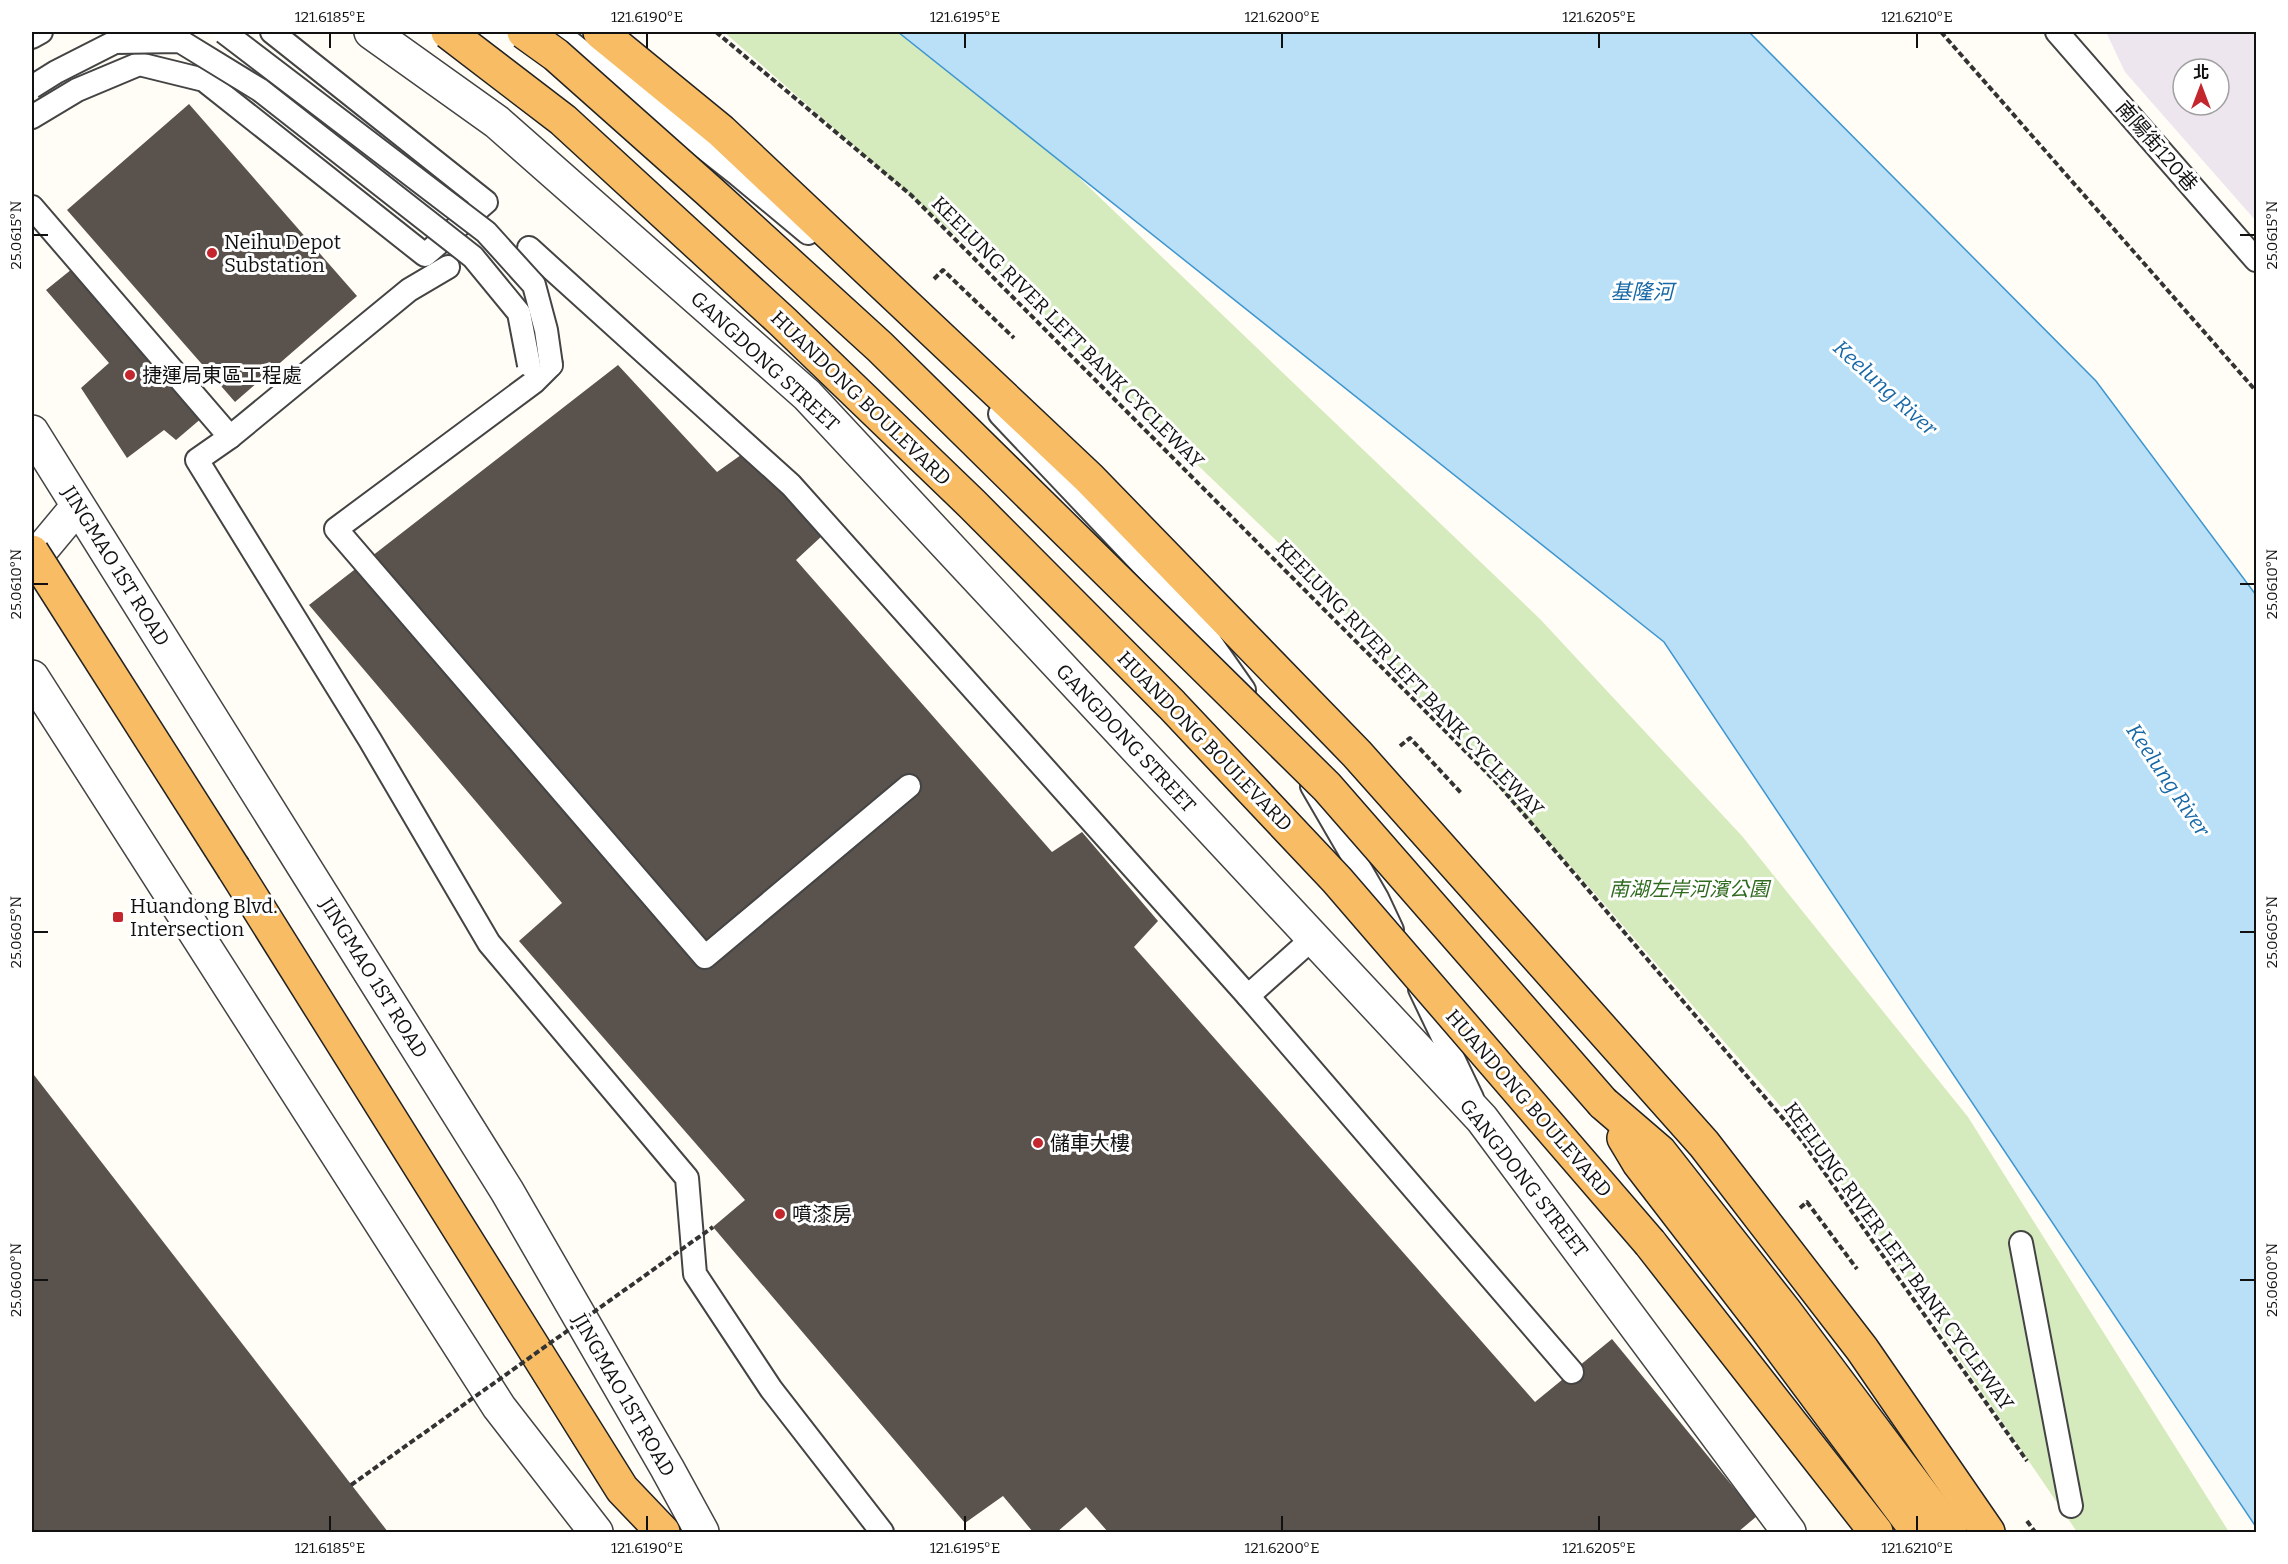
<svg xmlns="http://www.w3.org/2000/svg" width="2288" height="1564" viewBox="0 0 2288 1564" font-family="Bitter,'Noto Sans TC',serif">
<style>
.industrial{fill:#eee6ef;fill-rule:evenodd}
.green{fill:#d5ebbd}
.water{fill:#b9e0f7;stroke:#3f96cf;stroke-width:1.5}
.building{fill:#5a524d}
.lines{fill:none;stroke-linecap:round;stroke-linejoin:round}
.service-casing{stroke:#444;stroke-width:26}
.minor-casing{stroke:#444;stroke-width:36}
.tertiary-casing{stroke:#444;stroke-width:36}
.trunk-casing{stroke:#222;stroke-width:36}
.path{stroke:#333;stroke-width:4;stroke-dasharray:6 3;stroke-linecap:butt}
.service{stroke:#fff;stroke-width:22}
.minor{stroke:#fff;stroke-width:33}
.tertiary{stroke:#fff;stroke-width:33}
.trunk{stroke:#f7bc64;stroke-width:33}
.service-bridge-casing{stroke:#444;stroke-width:26;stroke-linecap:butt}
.trunk-bridge-casing{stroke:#222;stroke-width:36;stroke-linecap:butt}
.path-bridge{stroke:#333;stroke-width:4;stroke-dasharray:6 3;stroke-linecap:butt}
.service-bridge{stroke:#fff;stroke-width:22}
.trunk-bridge{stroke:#f7bc64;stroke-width:33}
.ticks{fill:none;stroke:#111;stroke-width:2}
.poi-dot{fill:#c4262e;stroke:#fff;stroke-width:2}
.labels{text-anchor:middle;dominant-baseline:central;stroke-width:6;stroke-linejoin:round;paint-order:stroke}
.street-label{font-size:20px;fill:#111;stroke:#fff}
.poi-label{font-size:20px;fill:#111;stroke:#fff;text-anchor:start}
.park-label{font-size:20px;font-style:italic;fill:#2f6b1f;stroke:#fff}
.water-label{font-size:21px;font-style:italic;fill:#1768a6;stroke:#fff}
.neatline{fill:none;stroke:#111;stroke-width:2}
.ticks-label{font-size:15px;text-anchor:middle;fill:#111}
</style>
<rect width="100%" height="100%" fill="#fffdf5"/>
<path class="industrial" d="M2106,32H2256V221L2125,72ZM2183,69H2219V105H2183Z"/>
<polygon class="green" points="724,32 927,32 1540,619 1742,836 1968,1117 2229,1532 2077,1532 1815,1146 1599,898 1283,547 984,260"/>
<polygon class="water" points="898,32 1749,32 2096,381 2256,595 2256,1527 1664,642"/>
<g class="building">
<polygon points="189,104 357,296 235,402 67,210"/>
<polygon points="72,269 203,417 176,440 164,430 127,458 81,388 109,363 46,290"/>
<polygon points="618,365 717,472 748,450 823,535 796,560 1052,852 1082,832 1158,921 1134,947 1535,1402 1612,1339 1757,1516 1738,1532 1108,1532 1086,1507 1057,1532 1033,1532 1003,1496 965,1523 713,1227 745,1200 519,941 562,903 309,605"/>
<polygon points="32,1075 34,1075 388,1532 32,1532"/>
</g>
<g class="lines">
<defs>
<g id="service">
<polyline points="557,32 736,173 808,233"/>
<polyline points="2057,32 2256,260"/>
<polyline points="32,37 41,32"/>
<polyline points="32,117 77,90 139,64 204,80 425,255 486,202 272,32"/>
<polyline points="32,207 230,437 409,290 448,267"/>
<polyline points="529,248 791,485 1248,996 1572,1372"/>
<polyline points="551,365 534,382 336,529 705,957 909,786"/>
<polyline points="1000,414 1195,620 1244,690"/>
<polyline points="230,437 197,460 370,740 489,943 687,1178 695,1274 771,1389 882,1532"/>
<polyline points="1312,786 1377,898 1392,930"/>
<polyline points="1420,989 1472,1098"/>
<polyline points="1248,996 1313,938"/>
<polyline points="2021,1243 2071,1506"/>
</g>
<g id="minor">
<polyline points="371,32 497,122 807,395 1482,1119 1789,1532"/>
<polyline points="32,561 77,507"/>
</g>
<g id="tertiary">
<polyline points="32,432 507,1191 667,1468 702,1532"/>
<polyline points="32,677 499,1407 596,1532"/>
</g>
<g id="trunk">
<polyline points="600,32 721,131 1089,478 1357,754 1704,1144 1862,1349 1988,1532"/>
<polyline points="234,869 622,1489 663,1532"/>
<polyline points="1603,1103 1660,1152 1784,1310 1950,1532"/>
<polyline points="1624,1138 1639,1163 1766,1328 1918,1532"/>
<polyline points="1650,1243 1876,1532"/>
</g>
</defs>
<use href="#service" class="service-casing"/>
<use href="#minor" class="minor-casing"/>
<use href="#tertiary" class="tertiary-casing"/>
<use href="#trunk" class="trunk-casing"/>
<g class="path">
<polyline points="716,32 911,195 1498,784 1803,1142 2027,1461"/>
<polyline points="1941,32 2256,391"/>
<polyline points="934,279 943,270 1014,338"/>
<polyline points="1400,746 1410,738 1462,794"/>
<polyline points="1800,1208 1807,1202 1857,1269"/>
<polyline points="2027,1521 2035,1532"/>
</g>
<use href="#service" class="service"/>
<use href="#minor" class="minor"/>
<use href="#tertiary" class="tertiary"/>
<use href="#trunk" class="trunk"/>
<defs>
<g id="service-bridge">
<polyline points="224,32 486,232 534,285 546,330 551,365"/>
<polyline points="32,87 56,72 115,42 180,41 260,90 473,257 519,313 529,365"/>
</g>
<g id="trunk-bridge">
<polyline points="448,32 563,120 783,322 972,504 1172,705 1337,880 1650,1243"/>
<polyline points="524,32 556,55 709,191 880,347 1327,787 1603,1103"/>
<polyline points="32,552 234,869"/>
</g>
</defs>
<use href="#service-bridge" class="service-bridge-casing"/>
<use href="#trunk-bridge" class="trunk-bridge-casing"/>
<polyline class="path-bridge" points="351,1485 713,1227"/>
<use href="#service-bridge" class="service-bridge"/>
<use href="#trunk-bridge" class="trunk-bridge"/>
</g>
<path class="ticks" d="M330,33V48M647,33V48M965,33V48M1282,33V48M1599,33V48M1917,33V48M33,235H48M2240,235H2255M33,584H48M2240,584H2255M33,932H48M2240,932H2255M33,1280H48M2240,1280H2255M330,1516V1531M647,1516V1531M965,1516V1531M1282,1516V1531M1599,1516V1531M1917,1516V1531"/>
<g class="poi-dot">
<circle cx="212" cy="253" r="6"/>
<circle cx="130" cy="375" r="6"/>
<rect x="112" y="911" width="12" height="12" rx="3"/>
<circle cx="1038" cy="1143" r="6"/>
<circle cx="780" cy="1214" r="6"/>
</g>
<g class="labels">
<g class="street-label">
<text transform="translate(2157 146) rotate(49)">南陽街120巷</text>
<text transform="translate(1068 332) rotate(45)">KEELUNG RIVER LEFT BANK CYCLEWAY</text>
<text transform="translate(765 361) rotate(43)">GANGDONG STREET</text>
<text transform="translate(861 398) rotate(44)">HUANDONG BOULEVARD</text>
<text transform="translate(116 566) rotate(58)">JINGMAO 1ST ROAD</text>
<text transform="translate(1410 678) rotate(46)">KEELUNG RIVER LEFT BANK CYCLEWAY</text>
<text transform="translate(1126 738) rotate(47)">GANGDONG STREET</text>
<text transform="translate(1205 741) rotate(46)">HUANDONG BOULEVARD</text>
<text transform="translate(374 978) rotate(58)">JINGMAO 1ST ROAD</text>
<text transform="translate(1529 1103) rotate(49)">HUANDONG BOULEVARD</text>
<text transform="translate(1524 1178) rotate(52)">GANGDONG STREET</text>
<text transform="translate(1899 1256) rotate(54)">KEELUNG RIVER LEFT BANK CYCLEWAY</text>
<text transform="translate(624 1395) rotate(60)">JINGMAO 1ST ROAD</text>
</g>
<g class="poi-label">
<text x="224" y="242">Neihu Depot<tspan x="224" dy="23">Substation</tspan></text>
<text x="142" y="375">捷運局東區工程處</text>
<text x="130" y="906">Huandong Blvd.<tspan x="130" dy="23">Intersection</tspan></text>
<text x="1050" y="1143">儲車大樓</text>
<text x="792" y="1214">噴漆房</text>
</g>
<g class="park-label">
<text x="1689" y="889">南湖左岸河濱公園</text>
</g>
<g class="water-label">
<text x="1642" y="292">基隆河</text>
<text transform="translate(1885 388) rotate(42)">Keelung River</text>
<text transform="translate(2168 780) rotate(56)">Keelung River</text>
</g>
</g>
<rect width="2288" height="1564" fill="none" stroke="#ffffff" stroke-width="66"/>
<g transform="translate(2201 87)"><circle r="28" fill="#ffffff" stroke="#a0a0a0" stroke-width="1.5"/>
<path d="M0-4.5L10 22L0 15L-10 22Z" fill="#c4262e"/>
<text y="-9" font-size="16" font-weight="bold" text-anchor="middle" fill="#111111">北</text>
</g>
<rect x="33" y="33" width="2222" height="1498" class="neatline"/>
<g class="ticks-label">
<text x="330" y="22">121.6185°E</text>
<text x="647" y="22">121.6190°E</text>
<text x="965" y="22">121.6195°E</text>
<text x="1282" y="22">121.6200°E</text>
<text x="1599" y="22">121.6205°E</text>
<text x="1917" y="22">121.6210°E</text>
<text transform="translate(16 235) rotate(-90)" y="5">25.0615°N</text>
<text transform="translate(2272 235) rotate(-90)" y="5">25.0615°N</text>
<text transform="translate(16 584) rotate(-90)" y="5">25.0610°N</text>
<text transform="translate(2272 584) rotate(-90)" y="5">25.0610°N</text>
<text transform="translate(16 932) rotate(-90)" y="5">25.0605°N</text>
<text transform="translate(2272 932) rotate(-90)" y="5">25.0605°N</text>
<text transform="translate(16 1280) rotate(-90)" y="5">25.0600°N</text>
<text transform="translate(2272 1280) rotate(-90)" y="5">25.0600°N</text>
<text x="330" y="1553">121.6185°E</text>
<text x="647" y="1553">121.6190°E</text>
<text x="965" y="1553">121.6195°E</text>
<text x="1282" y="1553">121.6200°E</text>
<text x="1599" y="1553">121.6205°E</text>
<text x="1917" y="1553">121.6210°E</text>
</g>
</svg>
